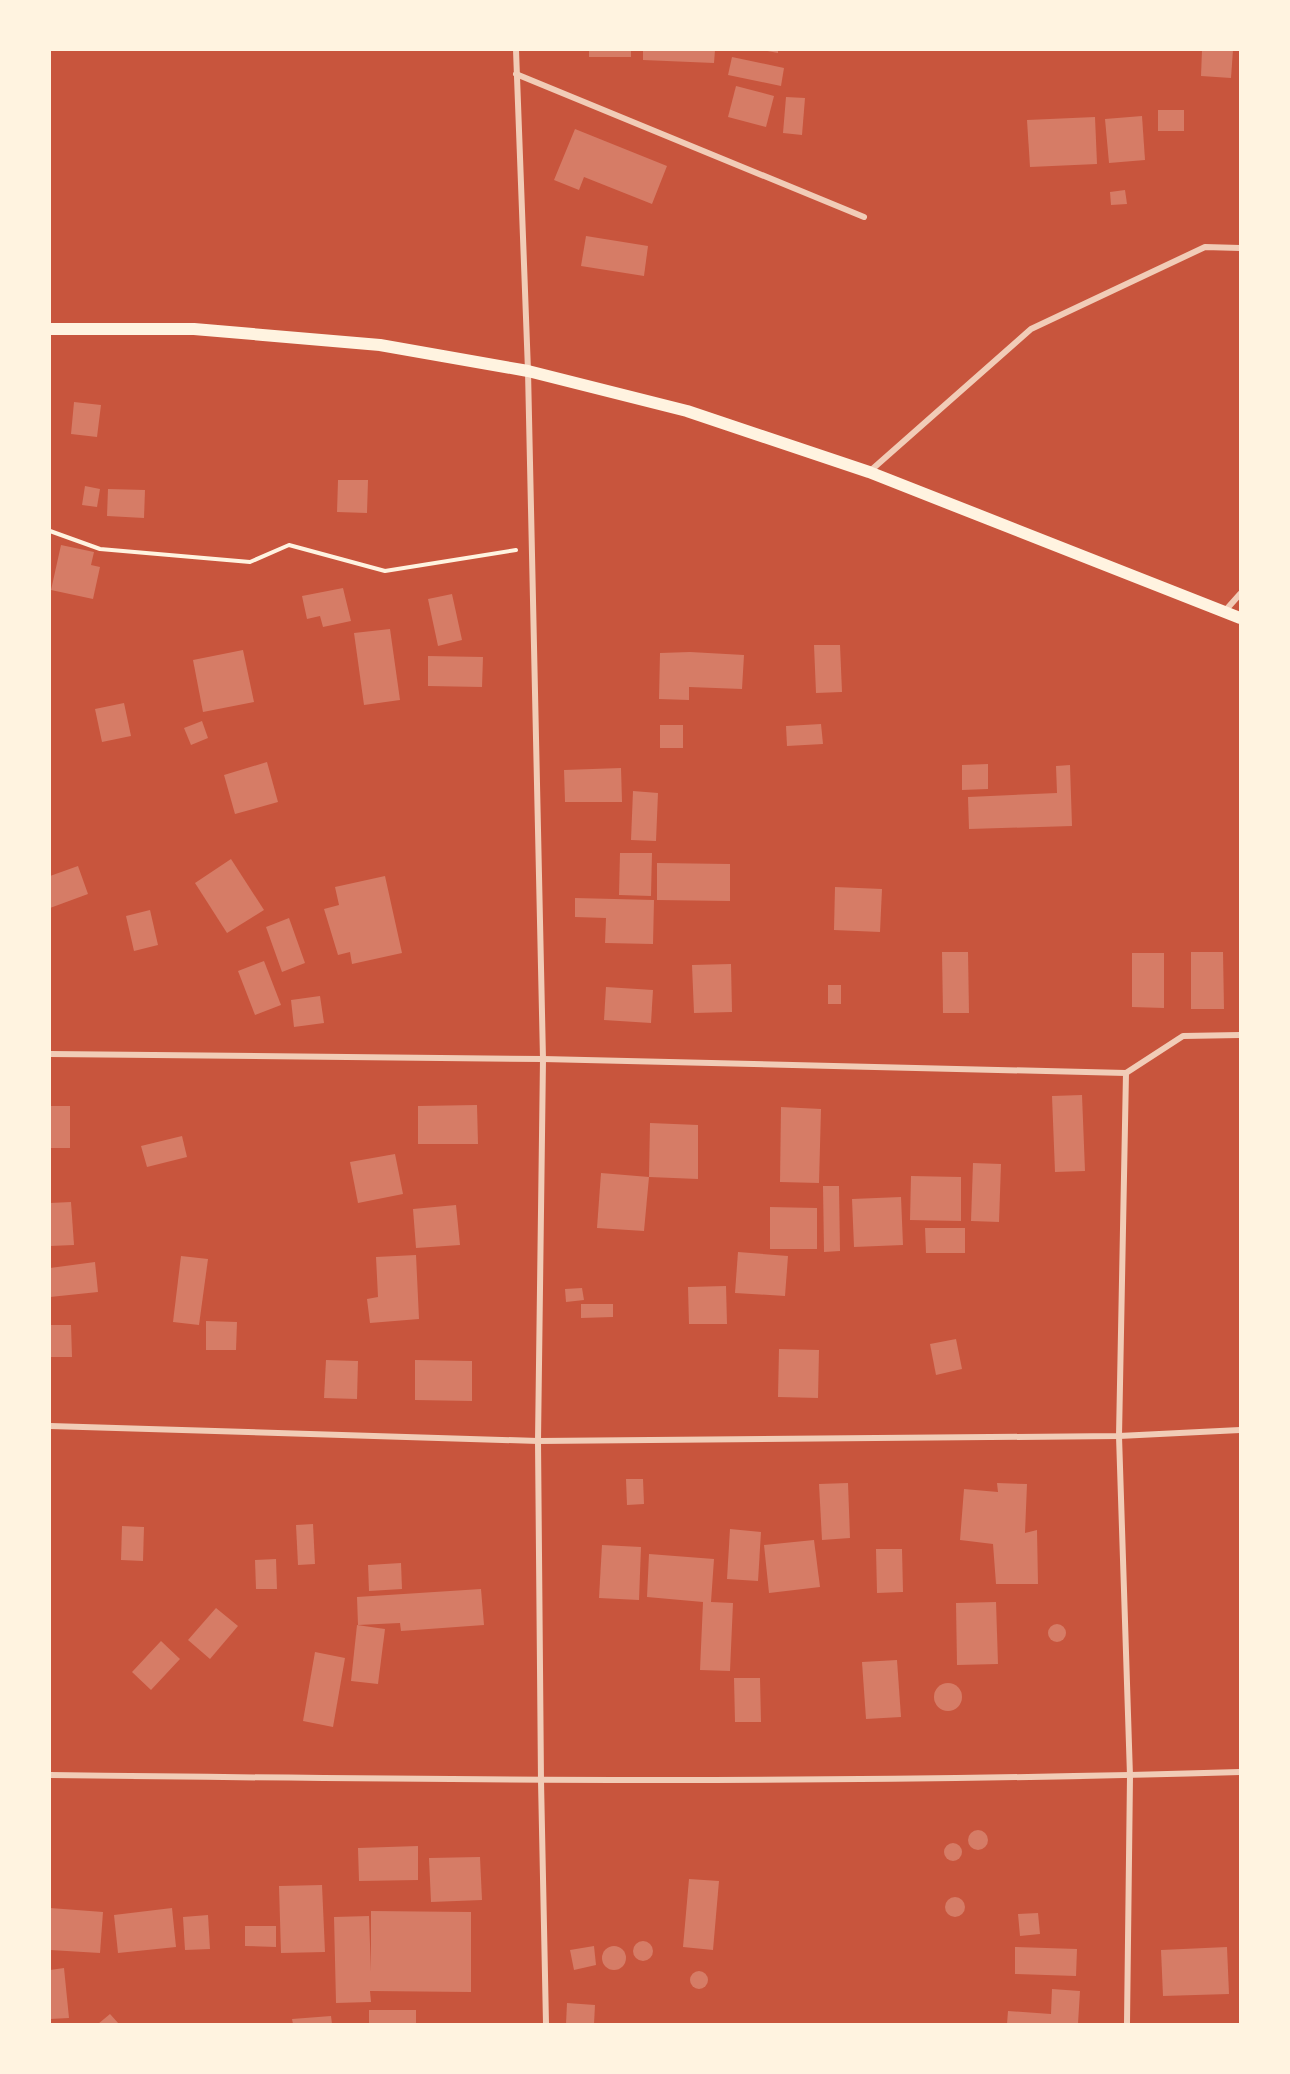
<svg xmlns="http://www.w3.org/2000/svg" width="1290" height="2074" viewBox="0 0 1290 2074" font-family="'Sofia Sans Condensed',sans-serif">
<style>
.building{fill:#d67c66}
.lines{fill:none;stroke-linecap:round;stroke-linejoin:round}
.path{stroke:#fff3e0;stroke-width:4}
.minor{stroke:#f1ccb7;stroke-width:6}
.secondary{stroke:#fff3e0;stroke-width:12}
</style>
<rect width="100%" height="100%" fill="#c8553d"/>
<g class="building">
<rect x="589" y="50" width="42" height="7"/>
<polygon points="643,50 715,50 714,63 643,60"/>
<polygon points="762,50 778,50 778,53"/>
<polygon points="1202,50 1233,50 1231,78 1201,76"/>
<polygon points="732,57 784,68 781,86 728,75"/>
<polygon points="736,86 774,96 766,127 728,117"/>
<polygon points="786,97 805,98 802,135 783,133"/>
<rect x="1158" y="110" width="26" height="21"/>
<polygon points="1142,116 1145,160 1109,163 1105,119"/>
<polygon points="1095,117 1097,164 1030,167 1027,120"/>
<polygon points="575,129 667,166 652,204 584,177 579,190 554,180"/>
<polygon points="1125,190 1127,204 1111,205 1110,192"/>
<polygon points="586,236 648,246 644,276 581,266"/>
<polygon points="74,402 101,405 97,437 71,434"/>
<polygon points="338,480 368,480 367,513 337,512"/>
<polygon points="85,486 100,489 97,507 82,505"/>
<polygon points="108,489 145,490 144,518 107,516"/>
<polygon points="61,545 94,552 91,565 100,567 93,599 51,590"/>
<polygon points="343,588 351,621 323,627 320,616 307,619 302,596"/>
<polygon points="452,594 462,640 438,646 428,599"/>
<polygon points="390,629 400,700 364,705 354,633"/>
<polygon points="814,645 840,645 842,692 816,693"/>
<polygon points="243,650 254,702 203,712 193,660"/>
<polygon points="690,652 744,655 742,689 689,687 689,700 659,699 660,653"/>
<polygon points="428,656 483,657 482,687 428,686"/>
<polygon points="124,703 131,736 102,742 95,709"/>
<polygon points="202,721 208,738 191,745 184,728"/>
<polygon points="821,724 823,744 787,746 786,726"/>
<rect x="660" y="725" width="23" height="23"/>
<polygon points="267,762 278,802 235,814 224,775"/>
<polygon points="988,764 988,789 962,790 962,765"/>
<polygon points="1070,765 1072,826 969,829 968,797 1057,793 1056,766"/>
<polygon points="621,768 622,802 565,802 564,770"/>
<polygon points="633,791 658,793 656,841 631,840"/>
<polygon points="620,853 652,853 651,896 619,895"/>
<polygon points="231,859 264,910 227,933 195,883"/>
<polygon points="657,863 730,864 730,901 657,900"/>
<polygon points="78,866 88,894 50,908 50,876"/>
<polygon points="385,876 402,953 352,964 350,952 338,955 324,909 339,905 335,887"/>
<polygon points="835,887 882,889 880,932 834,930"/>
<polygon points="575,898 654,900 653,944 605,943 606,918 575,917"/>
<polygon points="150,910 158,945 134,951 126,916"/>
<polygon points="289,918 305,963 282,972 266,927"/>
<polygon points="942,952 968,952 969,1013 943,1013"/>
<polygon points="1191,952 1223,952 1224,1009 1191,1009"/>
<polygon points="1132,953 1164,953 1164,1008 1132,1007"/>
<polygon points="264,961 281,1005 255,1015 238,971"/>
<polygon points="731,964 732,1012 694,1013 692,965"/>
<rect x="828" y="985" width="13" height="19"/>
<polygon points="606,987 653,990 651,1023 604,1020"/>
<polygon points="320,996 324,1023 294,1027 291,1000"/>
<polygon points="1082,1095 1085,1171 1055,1172 1052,1096"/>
<polygon points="477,1105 478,1144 418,1144 418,1106"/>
<rect x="50" y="1106" width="20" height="42"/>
<polygon points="781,1107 821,1109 819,1183 780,1182"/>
<polygon points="650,1123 698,1125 698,1179 649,1177"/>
<polygon points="182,1136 187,1157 147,1167 141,1146"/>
<polygon points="395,1154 403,1194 358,1203 350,1162"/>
<polygon points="973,1163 1001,1164 999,1222 971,1221"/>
<polygon points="601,1173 649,1177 644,1231 597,1228"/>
<polygon points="911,1176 961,1177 961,1221 910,1220"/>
<polygon points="823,1186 839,1186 840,1251 824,1252"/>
<polygon points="901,1197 903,1245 854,1247 852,1199"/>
<polygon points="71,1202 74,1245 50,1246 50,1203"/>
<polygon points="456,1205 460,1245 416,1248 413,1209"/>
<polygon points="770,1207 817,1208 817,1249 770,1249"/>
<polygon points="925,1228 965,1228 965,1253 926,1253"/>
<polygon points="738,1252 788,1256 785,1296 735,1293"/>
<polygon points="416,1255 419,1319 370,1323 367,1299 378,1297 376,1257"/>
<polygon points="181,1256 208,1259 199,1325 173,1322"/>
<polygon points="95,1262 98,1292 50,1297 50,1268"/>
<polygon points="726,1286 727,1324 689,1324 688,1287"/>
<polygon points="582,1288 584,1300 566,1302 565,1289"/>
<polygon points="581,1304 613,1304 613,1317 581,1318"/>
<polygon points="206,1321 237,1322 236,1350 206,1350"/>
<polygon points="50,1325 71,1325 72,1357 50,1357"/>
<polygon points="956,1339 962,1369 936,1375 930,1344"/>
<polygon points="779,1349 819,1350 818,1398 778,1397"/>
<polygon points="326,1360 358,1361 357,1399 324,1398"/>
<polygon points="415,1360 472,1361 472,1401 415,1400"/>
<polygon points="626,1479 643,1479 644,1504 627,1505"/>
<polygon points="848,1483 850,1538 822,1540 819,1484"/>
<polygon points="997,1483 1027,1484 1025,1533 1037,1530 1038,1584 996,1584 993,1544 960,1540 964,1489 998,1492"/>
<polygon points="313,1524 315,1564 298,1565 296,1525"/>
<polygon points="122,1526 144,1527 143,1561 121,1560"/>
<polygon points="730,1529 761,1532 758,1581 727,1579"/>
<polygon points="814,1540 820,1587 769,1593 764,1545"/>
<polygon points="602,1545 641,1547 639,1600 599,1598"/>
<polygon points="876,1549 902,1549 903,1592 877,1593"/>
<polygon points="649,1554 714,1559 711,1602 733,1603 730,1671 700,1670 703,1602 647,1597"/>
<polygon points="276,1559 277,1589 256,1589 255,1560"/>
<polygon points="401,1563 402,1589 369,1591 368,1565"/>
<polygon points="481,1589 484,1625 401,1631 400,1623 358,1625 357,1597"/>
<polygon points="996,1602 998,1664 957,1665 956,1603"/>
<polygon points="216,1608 238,1626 210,1659 188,1640"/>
<circle cx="1057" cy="1633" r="9"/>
<polygon points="357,1625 385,1629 378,1684 351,1681"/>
<polygon points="161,1641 180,1659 151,1690 132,1672"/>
<polygon points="315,1652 345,1658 333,1727 303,1721"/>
<polygon points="897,1660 901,1717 866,1719 862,1662"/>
<polygon points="734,1678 760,1678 761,1722 735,1722"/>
<circle cx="948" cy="1697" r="14"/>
<circle cx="978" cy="1840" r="10"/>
<circle cx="953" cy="1852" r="9"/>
<polygon points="418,1846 418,1880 359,1881 358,1848"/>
<polygon points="480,1857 482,1900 431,1902 429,1858"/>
<polygon points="689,1879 719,1881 713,1950 683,1947"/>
<polygon points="322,1885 325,1952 281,1953 279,1886"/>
<circle cx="955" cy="1907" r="10"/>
<polygon points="50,1908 103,1912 100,1953 50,1950"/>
<polygon points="172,1908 176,1947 118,1953 114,1915"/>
<polygon points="371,1911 471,1912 471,1992 370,1991 371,2002 336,2003 334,1917 369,1916 371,1972"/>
<polygon points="1038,1913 1040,1934 1020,1936 1018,1914"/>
<polygon points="208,1915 210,1949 185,1950 183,1917"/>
<polygon points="245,1926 276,1926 276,1947 245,1946"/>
<circle cx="643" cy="1951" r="10"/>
<circle cx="614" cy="1958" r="12"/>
<polygon points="594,1946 596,1965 574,1970 570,1950"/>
<polygon points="1015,1947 1077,1949 1076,1976 1015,1974"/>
<polygon points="1227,1947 1229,1994 1163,1996 1161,1950"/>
<polygon points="64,1968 69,2018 50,2019 50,1970"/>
<circle cx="699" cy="1980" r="9"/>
<polygon points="1052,1989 1080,1991 1078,2024 1007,2024 1008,2011 1051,2014"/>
<polygon points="567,2003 595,2005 594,2024 566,2024"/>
<rect x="369" y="2010" width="47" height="14"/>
<polygon points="110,2014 119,2024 98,2024"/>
<polygon points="331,2016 332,2024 293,2024 292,2019"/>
</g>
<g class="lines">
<polyline class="path" points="50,531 100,549 250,562 289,545 385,571 516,550"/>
<g class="minor">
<polyline points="516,50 528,371 543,1059 538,1441 541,1781 546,2024"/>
<polyline points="516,74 864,217"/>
<polyline points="869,472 1031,329 1205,247 1240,248"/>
<polyline points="1224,612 1240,594"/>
<polyline points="50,1054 543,1059 1126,1073 1183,1036 1240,1035"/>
<polyline points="1126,1073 1119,1436 1130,1776 1127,2024"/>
<polyline points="50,1426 538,1441 1119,1436 1240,1430"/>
<path d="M50,1775C446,1780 844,1784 1240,1772"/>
</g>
<polyline class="secondary" points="50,329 194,329 380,345 528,371 687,411 869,472 1240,618"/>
</g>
<rect width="1290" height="2074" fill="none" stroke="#fff3e0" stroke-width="102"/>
</svg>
